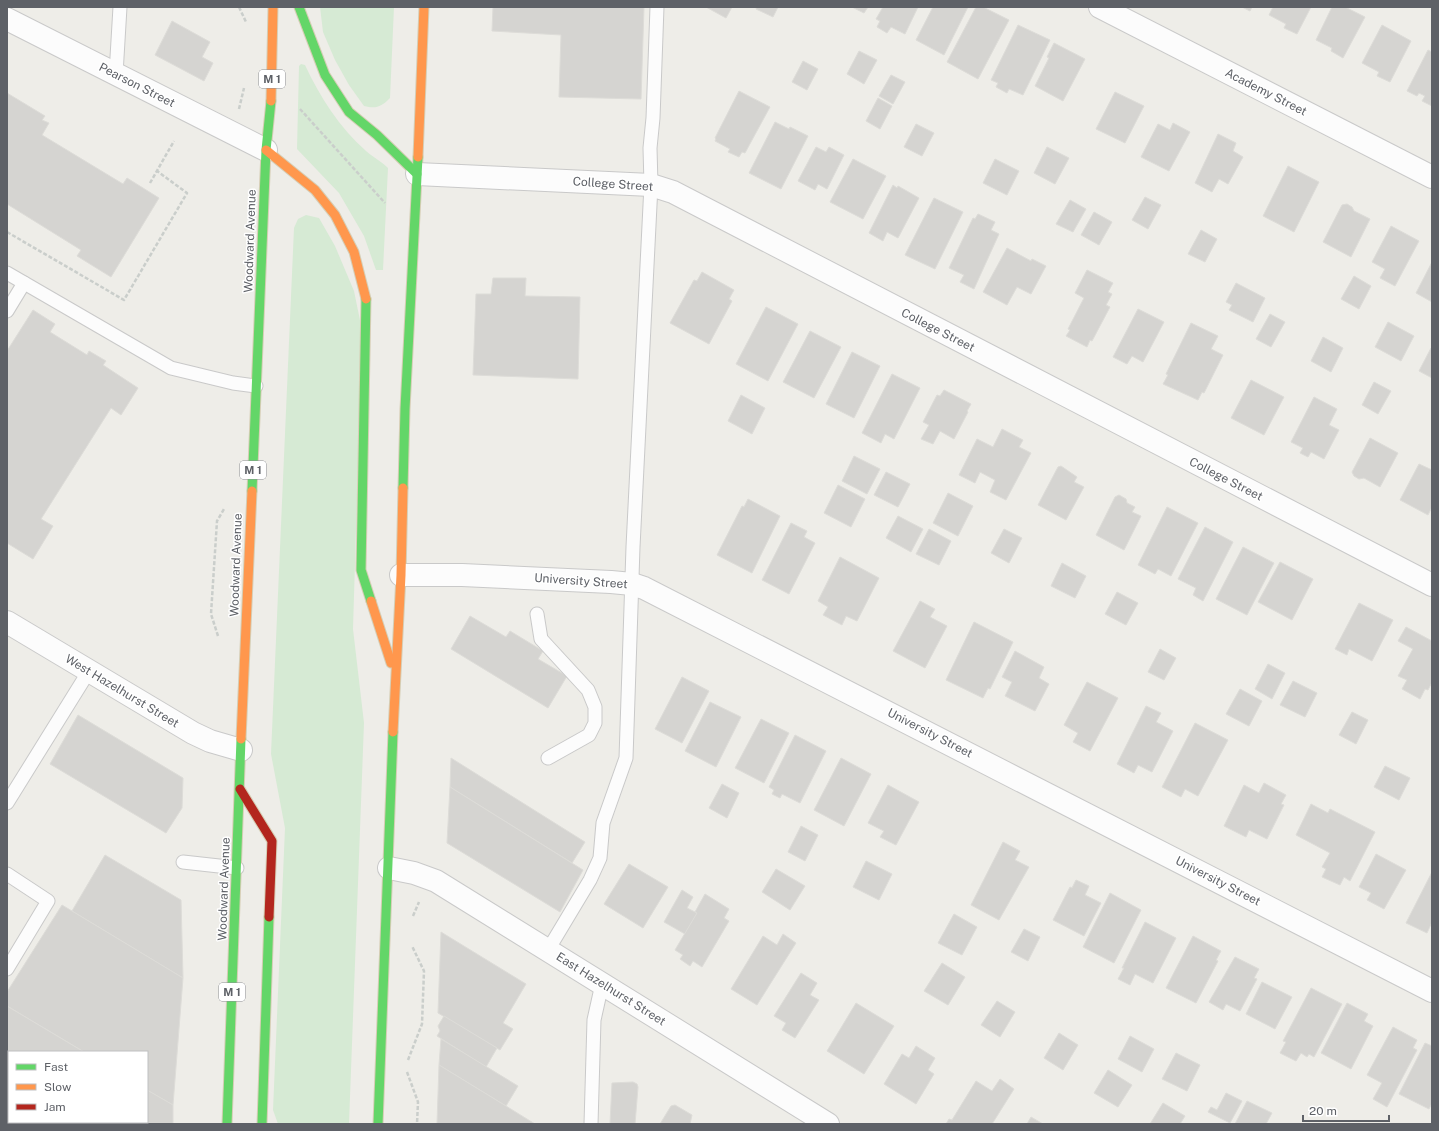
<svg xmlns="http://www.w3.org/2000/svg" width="1439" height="1131" viewBox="0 0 1439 1131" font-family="'Public Sans',sans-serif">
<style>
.green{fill:#d6ead4}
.building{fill:#d5d4d1;stroke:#dddcd8}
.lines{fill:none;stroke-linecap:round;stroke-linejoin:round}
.lane-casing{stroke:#c9c9c9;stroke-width:15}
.street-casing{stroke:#c9c9c9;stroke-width:24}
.fast-casing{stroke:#d6ceb5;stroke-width:11}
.slow-casing{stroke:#d6ceb5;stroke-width:11}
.jam-casing{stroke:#d6ceb5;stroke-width:11}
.path{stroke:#cacecb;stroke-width:2.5;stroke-dasharray:4 2;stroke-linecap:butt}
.lane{stroke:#fcfcfc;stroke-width:13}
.street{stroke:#fcfcfc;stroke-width:22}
.fast{stroke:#63d668;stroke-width:9}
.slow{stroke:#ff974d;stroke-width:9}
.jam{stroke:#b3261e;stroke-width:9}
.labels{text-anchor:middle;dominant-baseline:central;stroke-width:3;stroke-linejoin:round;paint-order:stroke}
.shield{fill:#fff;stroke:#8e9095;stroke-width:1}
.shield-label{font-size:11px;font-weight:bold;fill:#5e6167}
.street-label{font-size:12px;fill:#5e6167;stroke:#fff}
</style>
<rect width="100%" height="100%" fill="#eeede8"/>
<g class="green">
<path d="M320,7H394L390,98C381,107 376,109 364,106L349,85L335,60L323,32Z"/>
<path d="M301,64L305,65C320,97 339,127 366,151C373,157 381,161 388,168L383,270H376L364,236L339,193L297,149L299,66Z"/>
<polygon points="306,215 319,218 335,246 354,291 362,330 353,629 364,723 349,1124 278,1124 273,1110 285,828 271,754 294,228 298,219"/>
</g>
<g class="building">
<polygon points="493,7 644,7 641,99 559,97 561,35 492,31"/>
<polygon points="706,7 732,7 726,18"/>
<polygon points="757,7 778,7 773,17 756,9"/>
<polygon points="852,7 868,7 864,13"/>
<polygon points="883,7 918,7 905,34 891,27 887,33 877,27 880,21 876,19"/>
<polygon points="933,7 968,7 944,55 916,40"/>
<polygon points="976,7 983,7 1009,20 978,79 947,62"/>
<polygon points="1242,7 1252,7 1250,11"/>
<polygon points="1273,7 1311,7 1297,34 1284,28 1286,24 1269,15"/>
<polygon points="1332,7 1345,7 1365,17 1343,58 1331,51 1332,48 1316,40"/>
<polygon points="172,21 210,42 202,57 213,63 204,81 155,55"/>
<polygon points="1018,25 1050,40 1023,95 1009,89 1007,93 996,87 998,83 991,80"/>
<polygon points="1382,25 1411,41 1390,82 1377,76 1379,72 1362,63"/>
<polygon points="1054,43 1085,59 1063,101 1035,86 1049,58 1047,57"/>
<polygon points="1428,50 1432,52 1432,106 1422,101 1425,96 1419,93 1417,96 1407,91"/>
<polygon points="859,51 877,60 864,84 847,74"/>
<polygon points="803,61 818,69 807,90 792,82"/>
<polygon points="891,75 905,82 893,104 879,96"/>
<polygon points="739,91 770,107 745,153 742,152 739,157 728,152 730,149 715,141 716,139 715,138"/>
<polygon points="1115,92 1144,106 1125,143 1096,129"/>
<polygon points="7,93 45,116 42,120 49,123 42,135 123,184 127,178 159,198 111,277 77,256 81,250 7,204"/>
<polygon points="878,98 892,106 880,129 866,121"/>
<polygon points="775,122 789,129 790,127 808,136 781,189 749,173"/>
<polygon points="1173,123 1190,132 1169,171 1141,157 1158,124 1170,130"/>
<polygon points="916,124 934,133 922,156 904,147"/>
<polygon points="1218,134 1236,143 1233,151 1243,157 1228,184 1219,179 1212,192 1195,183"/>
<polygon points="816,147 826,152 829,147 844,155 827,189 818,184 815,190 798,181"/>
<polygon points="1047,147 1069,158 1055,184 1034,173"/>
<polygon points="853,159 886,176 863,219 830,202"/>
<polygon points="995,159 1019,171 1007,195 983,183"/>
<polygon points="1288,166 1319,182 1294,232 1263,216"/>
<polygon points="893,185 897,188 898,186 919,198 898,238 887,232 883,241 869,233"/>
<polygon points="1145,197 1161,205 1148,229 1132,220"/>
<polygon points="934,198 963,212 935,269 905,255"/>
<polygon points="1070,200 1086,209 1073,232 1056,224"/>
<polygon points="1347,204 1352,207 1354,211 1370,219 1351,257 1323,242 1342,205"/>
<polygon points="1094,212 1112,222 1099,245 1081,235"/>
<polygon points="978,214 995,222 991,230 999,234 974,289 960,282 964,275 949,268 973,218 975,219"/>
<polygon points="1391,226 1419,241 1395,286 1380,278 1385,269 1372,262"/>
<polygon points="1201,230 1217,239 1205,262 1188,254"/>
<polygon points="1007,248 1031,261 1032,259 1046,266 1031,294 1017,287 1007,305 983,292"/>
<polygon points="1432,262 1432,302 1416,293"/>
<polygon points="1087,270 1113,283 1108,292 1112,294 1106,305 1110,307 1092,341 1090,340 1087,347 1066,336 1070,330 1068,329 1084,298 1075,293"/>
<polygon points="702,272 734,290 729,299 732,301 709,344 670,323 694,280 697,281"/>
<polygon points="1354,276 1371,286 1359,309 1341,299"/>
<polygon points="493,278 526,278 525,296 580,297 578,379 473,375 476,294 491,294"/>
<polygon points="1236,283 1265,298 1253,322 1229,310 1232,305 1226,302"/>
<polygon points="766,307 798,324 768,381 736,364"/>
<polygon points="1138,309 1164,322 1143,362 1132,356 1127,364 1113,357"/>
<polygon points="33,310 55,324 50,332 87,355 89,351 106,361 103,365 138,388 121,415 111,408 41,519 53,526 33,559 7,543 7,351"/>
<polygon points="1270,314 1285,322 1271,347 1256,339"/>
<polygon points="1388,322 1414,336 1401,361 1375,347"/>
<polygon points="1191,323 1218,336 1211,349 1223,355 1204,393 1202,392 1198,400 1163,384 1168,375 1166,374"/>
<polygon points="810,331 841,347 814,398 783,382"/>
<polygon points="1323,337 1343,348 1331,372 1311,361"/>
<polygon points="1431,348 1432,348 1432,378 1419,371"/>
<polygon points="852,352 880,366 854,418 826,404"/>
<polygon points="892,374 920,388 894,439 885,434 881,443 862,433"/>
<polygon points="1251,380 1284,397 1264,435 1231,418"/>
<polygon points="1374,382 1391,391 1378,414 1362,405"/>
<polygon points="944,390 971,404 967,411 968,412 954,439 940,431 933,444 921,439 929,425 923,422 937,395 940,396"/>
<polygon points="741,395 765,408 752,434 728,421"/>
<polygon points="1314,397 1337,409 1329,425 1339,430 1324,459 1311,452 1308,457 1300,453 1303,448 1291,442"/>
<polygon points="1002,429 1023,440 1019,447 1031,453 1006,500 990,492 995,480 980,472 975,483 959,475 977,439 993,447"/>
<polygon points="1370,438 1398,453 1380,487 1364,478 1359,479 1354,476 1352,472"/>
<polygon points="854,456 880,469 867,494 842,481"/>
<polygon points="1419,464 1432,470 1432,507 1428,515 1400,500"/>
<polygon points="1061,466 1077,477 1074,482 1084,487 1066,520 1038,505 1058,467"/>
<polygon points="886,472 910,484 898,507 874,495"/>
<polygon points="838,485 865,499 851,527 824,513"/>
<polygon points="948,493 973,506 958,536 933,523"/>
<polygon points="1119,495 1126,499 1127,503 1135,507 1132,512 1141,516 1124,550 1096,535 1115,497"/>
<polygon points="748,499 780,516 752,573 717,555 742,506 744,507"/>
<polygon points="1167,507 1198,523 1171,576 1158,569 1155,574 1138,565"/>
<polygon points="898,516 923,529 911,552 886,538"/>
<polygon points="791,523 807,531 804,537 815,543 789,594 762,580"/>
<polygon points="1205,527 1233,542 1203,601 1193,595 1196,588 1178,579"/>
<polygon points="929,529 951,541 939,565 916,554"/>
<polygon points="1004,529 1022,538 1009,563 991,553"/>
<polygon points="1243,547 1274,563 1247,615 1216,599"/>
<polygon points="840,557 879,578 857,621 846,616 842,625 823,615 828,607 818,601"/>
<polygon points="1280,562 1313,579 1292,620 1258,602"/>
<polygon points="1062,563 1086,576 1075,598 1051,586"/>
<polygon points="1117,592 1138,603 1126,625 1105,614"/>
<polygon points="920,601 935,609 930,617 947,626 925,668 893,651"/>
<polygon points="1359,603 1393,620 1372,661 1349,649 1347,655 1335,649"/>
<polygon points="470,616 506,637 510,631 543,651 538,659 567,676 548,708 451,649"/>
<polygon points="974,622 1013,642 990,689 988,688 983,698 946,680"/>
<polygon points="1406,627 1432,641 1432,682 1428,690 1425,689 1420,699 1402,689 1407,680 1398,676 1413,649 1398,641"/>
<polygon points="1160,649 1176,658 1164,680 1148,672"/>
<polygon points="1015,651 1044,667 1039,678 1049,684 1035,711 1005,696 1012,682 1002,677"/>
<polygon points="1268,664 1285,673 1272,699 1255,689"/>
<polygon points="682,677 709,691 682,743 655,729"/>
<polygon points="1293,681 1317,693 1305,717 1280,705"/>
<polygon points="1087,682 1118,698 1090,751 1073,742 1078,733 1064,725"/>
<polygon points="1240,689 1262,701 1249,726 1226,714"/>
<polygon points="710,702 741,717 716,767 685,751"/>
<polygon points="1146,706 1161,713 1156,722 1173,731 1152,772 1138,765 1134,773 1117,764"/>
<polygon points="1352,712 1368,720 1356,744 1339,735"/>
<polygon points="78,715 183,778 182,808 166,833 50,764"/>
<polygon points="761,719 789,733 764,783 735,768"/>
<polygon points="1195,723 1228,740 1198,796 1185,789 1181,797 1162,787"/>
<polygon points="795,735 826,751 800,803 782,794 780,798 772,794 774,790 769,787"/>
<polygon points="451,758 585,842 572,863 450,787"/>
<polygon points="841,758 871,774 844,826 814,810"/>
<polygon points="1385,766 1410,778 1399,800 1374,787"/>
<polygon points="1264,783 1286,795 1281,804 1284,805 1267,839 1249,830 1246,837 1224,826 1244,785 1259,793"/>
<polygon points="722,784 739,793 727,818 709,808"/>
<polygon points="888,785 919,802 896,845 880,837 884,831 868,823"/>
<polygon points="450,787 583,870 560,912 447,843"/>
<polygon points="1311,804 1328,813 1330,809 1375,832 1350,881 1344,877 1340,885 1322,877 1326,869 1322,867 1330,853 1296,835"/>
<polygon points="801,826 818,835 805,861 788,852"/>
<polygon points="1003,842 1020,851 1015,860 1029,867 999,920 971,905"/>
<polygon points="1376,854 1406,870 1384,909 1367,900 1371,893 1359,887"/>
<polygon points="105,855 181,900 183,978 72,911"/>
<polygon points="866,861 892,874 879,900 853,887"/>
<polygon points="629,864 668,887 643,928 604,904"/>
<polygon points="776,869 805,886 790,910 762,892"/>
<polygon points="1432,872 1432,922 1427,933 1406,923"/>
<polygon points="1076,880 1089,886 1085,895 1101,903 1084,936 1053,920 1070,887 1072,888"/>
<polygon points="682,890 693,897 687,908 697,913 685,934 664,922"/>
<polygon points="1110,893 1141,910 1114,963 1083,947"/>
<polygon points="705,894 729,909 724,918 729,921 702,967 693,961 690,966 680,959 683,955 675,950 697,913 695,912"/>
<polygon points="62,905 183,978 173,1105 147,1090 147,1052 84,1052 7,1006 7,992"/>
<polygon points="954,914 977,927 962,955 938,943"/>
<polygon points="1145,922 1176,938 1153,983 1135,974 1130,985 1118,979 1124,968 1122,968"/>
<polygon points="1024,929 1040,937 1028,961 1011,952"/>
<polygon points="441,932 526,984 503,1023 513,1029 500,1050 438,1013"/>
<polygon points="783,934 796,943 757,1005 731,989 763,936 777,945"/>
<polygon points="1193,936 1221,951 1216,960 1218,961 1196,1003 1166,988"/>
<polygon points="1235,957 1259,969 1254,978 1257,979 1240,1011 1226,1004 1223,1010 1209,1002"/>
<polygon points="942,963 965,977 948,1005 924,991"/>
<polygon points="801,973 817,983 810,995 819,1000 795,1038 782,1030 786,1023 774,1016"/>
<polygon points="1262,982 1292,997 1275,1029 1246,1014"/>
<polygon points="1311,988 1342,1004 1314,1057 1309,1054 1307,1057 1301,1053 1296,1061 1280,1053 1286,1042 1283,1041"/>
<polygon points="997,1001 1015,1012 1000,1037 981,1025"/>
<polygon points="856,1003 894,1026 864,1074 827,1051"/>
<polygon points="1347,1003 1368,1014 1364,1021 1373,1026 1351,1069 1321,1053"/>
<polygon points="7,1006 84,1052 9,1052 9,1077 7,1076"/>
<polygon points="444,1016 497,1048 486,1067 437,1036 440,1031 438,1026"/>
<polygon points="1393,1027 1417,1040 1413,1048 1417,1050 1387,1107 1373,1099 1382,1083 1367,1075"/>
<polygon points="1059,1033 1078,1045 1063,1070 1044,1058"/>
<polygon points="1130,1036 1154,1049 1142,1072 1118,1059"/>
<polygon points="441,1039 518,1086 506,1106 439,1065"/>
<polygon points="1425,1043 1432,1046 1432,1103 1429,1109 1399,1094"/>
<polygon points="916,1046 935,1058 928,1070 934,1074 916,1104 884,1084 902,1054 909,1058"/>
<polygon points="1176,1053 1200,1065 1187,1091 1162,1079"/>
<polygon points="439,1065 506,1106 535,1124 437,1124"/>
<polygon points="1108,1070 1132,1085 1118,1107 1094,1093"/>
<polygon points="1000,1079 1014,1089 992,1124 946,1124 949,1119 952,1120 976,1081 992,1091"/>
<polygon points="633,1082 637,1084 638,1087 635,1124 610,1124 612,1083"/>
<polygon points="147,1090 173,1105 173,1124 86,1124 83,1122 147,1122"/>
<polygon points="1226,1093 1242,1101 1230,1123 1208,1112 1211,1107 1217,1110"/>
<polygon points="1247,1101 1272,1113 1266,1124 1235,1124"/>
<polygon points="1163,1103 1185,1116 1180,1124 1150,1124"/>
<polygon points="675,1105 692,1115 690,1124 660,1124 671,1106"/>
<polygon points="1031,1117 1043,1124 1027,1124"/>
</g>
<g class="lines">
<defs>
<g id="lane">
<polyline points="116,74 120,7"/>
<polyline points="7,273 171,368 233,383 256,386"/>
<polyline points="7,311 24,283"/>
<polyline points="537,614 541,639 588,690 595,707 595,723 589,735 548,758"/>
<polyline points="7,803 89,671"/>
<polyline points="183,862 237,868"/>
<polyline points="7,874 48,901 7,969"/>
<polyline points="548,950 590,880 600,858 603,823 626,758 633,547 651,185 650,148 653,118 657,7"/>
<polyline points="591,1124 594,1020 602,984"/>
</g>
<g id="street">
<polyline points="1100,7 1432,177"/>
<polyline points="7,19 266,150"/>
<polyline points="417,174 651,185 673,192 1432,585"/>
<polyline points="401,575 462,575 611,582 632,584 644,588 1432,991"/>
<polyline points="7,622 193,733 210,741 241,750"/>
<polyline points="389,868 414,873 436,881 828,1124"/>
</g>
<g id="fast">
<polyline points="299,7 325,75 349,112 377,135 417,174"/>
<polyline points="366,299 361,570 371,601"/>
<polyline points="403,488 405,409 418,157"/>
<polyline points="252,491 266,150 271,101"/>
<polyline points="227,1124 241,739"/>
<polyline points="262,1124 269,917"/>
<polyline points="378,1124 393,732"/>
</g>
<g id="slow">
<polyline points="271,101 273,7"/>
<polyline points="266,150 315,190 335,215 354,252 366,299"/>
<polyline points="418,157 424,7"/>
<polyline points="371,601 391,663"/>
<polyline points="393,732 401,575 403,488"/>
<polyline points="241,739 252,491"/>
</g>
<polyline id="jam" points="240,789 272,841 269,917"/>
</defs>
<use href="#lane" class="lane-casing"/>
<use href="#street" class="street-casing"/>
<use href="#fast" class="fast-casing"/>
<use href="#slow" class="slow-casing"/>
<use href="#jam" class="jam-casing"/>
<g class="path">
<polyline points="239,7 246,22"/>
<polyline points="239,109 244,88"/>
<polyline points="300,109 385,203"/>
<polyline points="150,183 174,141"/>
<polyline points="7,232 124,300 187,193 157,171"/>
<polyline points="218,636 211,614 217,521 224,509"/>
<polyline points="413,916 419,902"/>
<polyline points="408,1060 422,1024 424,971 412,946"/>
<polyline points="407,1072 418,1102 417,1124"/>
</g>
<use href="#lane" class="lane"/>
<use href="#street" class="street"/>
<use href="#fast" class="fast"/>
<use href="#slow" class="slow"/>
<use href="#jam" class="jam"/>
</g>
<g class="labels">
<g class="shield">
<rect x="259" y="70" width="26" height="18" rx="3"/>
<rect x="240" y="461" width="26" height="18" rx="3"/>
<rect x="219" y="983" width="26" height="18" rx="3"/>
</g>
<g class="shield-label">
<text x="272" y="79">M 1</text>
<text x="253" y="470">M 1</text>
<text x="232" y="992">M 1</text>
</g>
<g class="street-label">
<text transform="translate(137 85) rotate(27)">Pearson Street</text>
<text transform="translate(1266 92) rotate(27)">Academy Street</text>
<text transform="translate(613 184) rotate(4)">College Street</text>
<text transform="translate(250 241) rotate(-88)">Woodward Avenue</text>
<text transform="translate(938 330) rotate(27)">College Street</text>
<text transform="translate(1226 479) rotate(27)">College Street</text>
<text transform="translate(236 565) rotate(-88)">Woodward Avenue</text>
<text transform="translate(581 581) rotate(4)">University Street</text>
<text transform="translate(122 691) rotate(31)">West Hazelhurst Street</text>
<text transform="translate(930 733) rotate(27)">University Street</text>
<text transform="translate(1218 881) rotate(27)">University Street</text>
<text transform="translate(224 889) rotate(-88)">Woodward Avenue</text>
<text transform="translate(611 989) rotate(32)">East Hazelhurst Street</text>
</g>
</g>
<rect width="1439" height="1131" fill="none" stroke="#5e6167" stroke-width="16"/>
<rect x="8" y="1051" width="140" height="72" fill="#ffffff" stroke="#bfc0c2"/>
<rect x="16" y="1064" width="20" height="6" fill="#63d668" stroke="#bfc0c2"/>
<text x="44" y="1071" font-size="12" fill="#5e6167">Fast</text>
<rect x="16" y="1084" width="20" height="6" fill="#ff974d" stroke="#bfc0c2"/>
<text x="44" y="1091" font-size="12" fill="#5e6167">Slow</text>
<rect x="16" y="1104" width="20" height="6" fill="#b3261e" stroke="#bfc0c2"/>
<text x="44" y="1111" font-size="12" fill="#5e6167">Jam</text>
<path d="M1303 1115v6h86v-6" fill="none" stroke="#5e6167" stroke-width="2"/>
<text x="1309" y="1115" font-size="12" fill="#5e6167" stroke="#ffffff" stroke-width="3" paint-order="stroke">20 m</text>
</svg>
